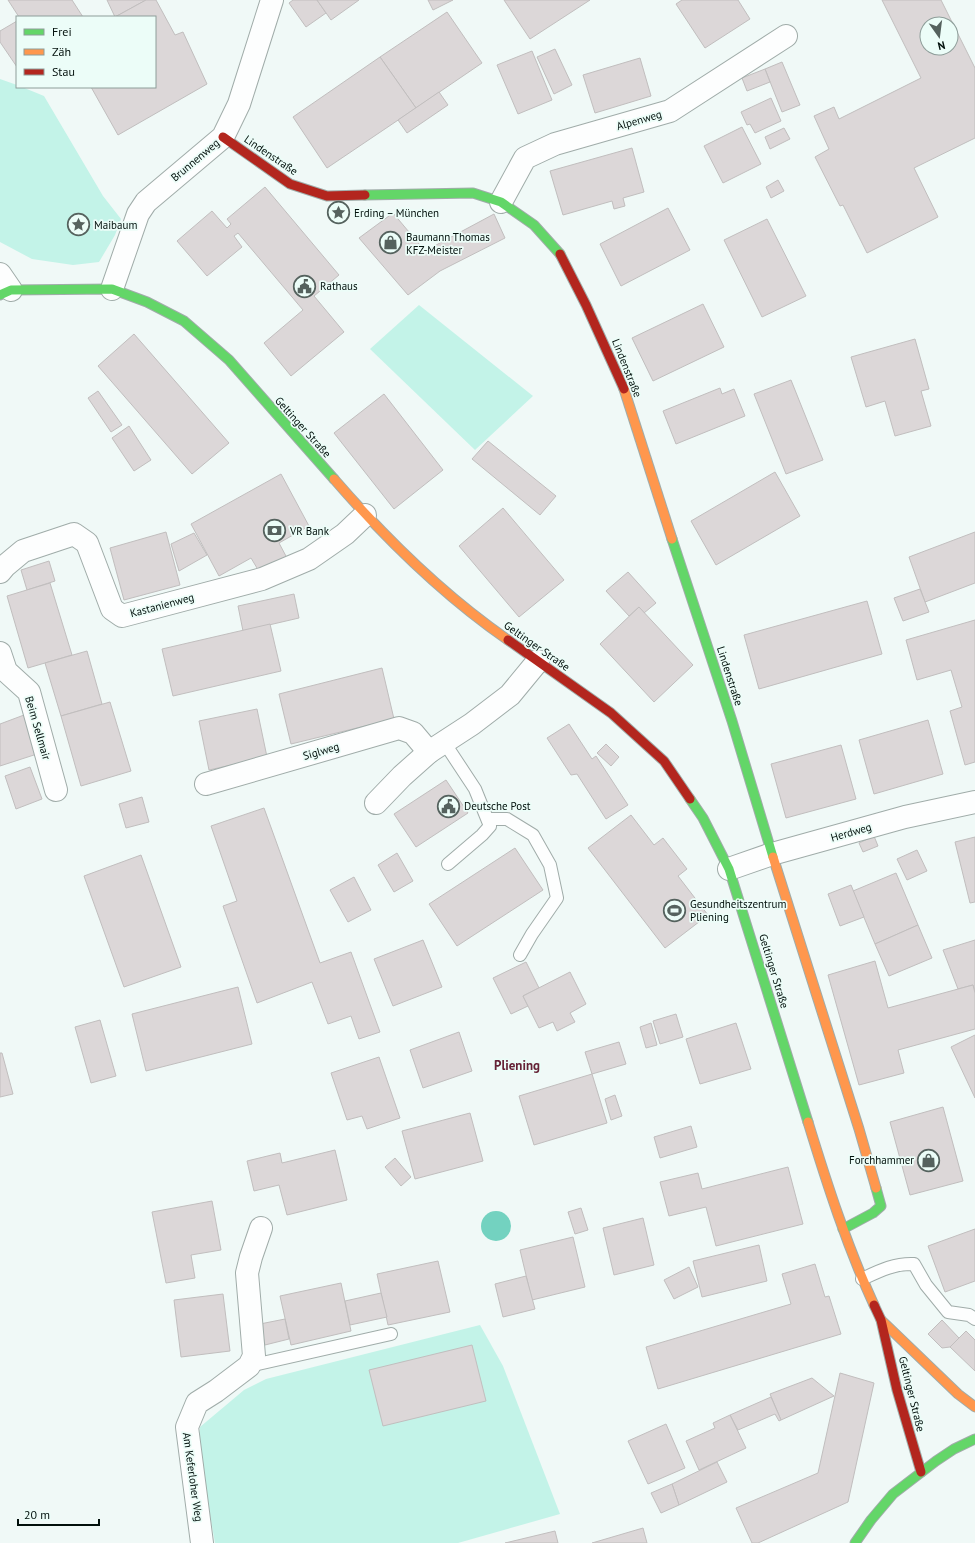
<svg xmlns="http://www.w3.org/2000/svg" width="975" height="1543" viewBox="0 0 975 1543" font-family="'PT Sans',sans-serif">
<style>
.green{fill:#c3f3e8}
.water{fill:#73d2c0}
.building{fill:#dcd7d8;stroke:#c1bebe;fill-rule:evenodd}
.lines{fill:none;stroke-linecap:round;stroke-linejoin:round}
.lane-casing{stroke:#a0aca9;stroke-width:14}
.street-casing{stroke:#a0aca9;stroke-width:24}
.fast-casing{stroke:#a0aca9;stroke-width:11}
.slow-casing{stroke:#a0aca9;stroke-width:11}
.jam-casing{stroke:#a0aca9;stroke-width:11}
.lane{stroke:#fdfefe;stroke-width:12}
.street{stroke:#fdfefe;stroke-width:22}
.fast{stroke:#63d668;stroke-width:9}
.slow{stroke:#ff974d;stroke-width:9}
.jam{stroke:#b3261e;stroke-width:9}
.labels{text-anchor:middle;dominant-baseline:central;stroke-width:3.5;stroke-linejoin:round;paint-order:stroke}
.street-label{font-size:11px;fill:#02100c;stroke:#ecfdf8}
.poi-label{font-size:11px;fill:#02100c;stroke:#ecfdf8;text-anchor:start}
.quarter-label{font-size:13px;font-weight:bold;fill:#652135;stroke:#ecfdf8}
</style>
<rect width="100%" height="100%" fill="#f0f9f7"/>
<g class="green">
<polygon points="0,79 17,85 17,87 22,87 44,96 103,196 121,219 115,235 99,262 73,265 32,259 0,242"/>
<polygon points="419,305 533,396 475,450 370,349"/>
<polygon points="480,1325 503,1366 560,1514 458,1543 215,1543 198,1447 200,1427 244,1390 266,1379"/>
</g>
<circle class="water" cx="496" cy="1226" r="15"/>
<g class="building">
<polygon points="8,0 72,0 83,17 19,17"/>
<polygon points="107,0 146,0 115,17"/>
<polygon points="146,0 156,0 175,35 183,32 207,84 118,135 91,87 155,87 155,17 115,17"/>
<polygon points="293,0 317,0 326,13 306,27 289,3"/>
<polygon points="317,0 359,0 331,20"/>
<polygon points="428,0 453,0 433,10"/>
<polygon points="504,0 590,0 530,39"/>
<polygon points="682,0 738,0 750,19 705,48 676,4"/>
<path d="M882,0H941L975,68V138L914,168L938,217L867,253L843,205L840,206L815,157L829,149L814,116L834,107L839,119L921,78ZM927,24H951V48H927Z"/>
<polygon points="447,12 482,63 416,108 380,57"/>
<polygon points="17,21 17,67 0,42 0,31"/>
<polygon points="555,49 572,85 554,94 537,57"/>
<polygon points="532,51 552,100 518,114 497,65"/>
<polygon points="380,57 416,108 327,168 293,117"/>
<polygon points="640,58 651,96 595,113 583,75"/>
<polygon points="782,62 800,105 782,112 765,69"/>
<polygon points="765,69 770,82 747,91 742,78"/>
<polygon points="439,92 448,105 407,133 398,120"/>
<polygon points="771,98 781,121 755,133 750,124 747,125 741,112"/>
<polygon points="742,127 761,164 723,183 704,146"/>
<polygon points="784,128 790,139 770,149 765,137"/>
<polygon points="632,148 644,192 623,198 625,206 614,209 612,201 563,215 550,171"/>
<polygon points="778,180 784,191 771,198 766,187"/>
<polygon points="265,187 339,275 314,296 344,332 291,376 264,343 303,310 238,233 234,236 242,247 207,276 177,241 212,211 227,228 231,224 227,219"/>
<polygon points="668,208 690,250 621,286 600,244"/>
<polygon points="393,213 425,251 494,214 505,238 440,271 408,295 359,238"/>
<polygon points="767,219 806,296 762,317 724,240"/>
<polygon points="703,304 724,347 653,381 632,338"/>
<polygon points="134,334 229,443 192,474 98,366"/>
<polygon points="915,339 929,389 921,391 931,426 895,436 885,401 866,407 851,357"/>
<polygon points="791,380 823,460 786,474 754,394"/>
<polygon points="720,388 722,394 734,389 745,416 676,444 663,411"/>
<polygon points="98,391 122,425 111,432 88,398"/>
<polygon points="384,394 443,470 394,509 334,433"/>
<polygon points="129,426 151,460 134,471 112,438"/>
<polygon points="488,441 556,496 540,515 472,459"/>
<polygon points="775,472 800,516 716,565 691,521"/>
<polygon points="281,474 309,526 279,543 287,558 260,573 251,558 219,576 191,524"/>
<polygon points="503,508 564,580 519,617 459,546"/>
<polygon points="166,532 180,585 124,600 110,548"/>
<polygon points="975,532 975,583 925,602 909,557"/>
<polygon points="194,533 207,555 179,571 171,544"/>
<polygon points="49,561 55,581 27,590 21,570"/>
<polygon points="628,572 656,603 644,613 639,607 629,616 606,591"/>
<polygon points="50,583 72,655 28,668 7,596"/>
<polygon points="920,589 929,612 903,621 894,598"/>
<polygon points="294,594 299,618 243,631 238,606"/>
<polygon points="867,601 882,654 759,689 744,635"/>
<polygon points="639,607 693,665 654,702 600,644"/>
<polygon points="975,620 975,762 965,765 950,711 962,707 951,670 917,680 906,640"/>
<polygon points="270,624 281,671 173,696 162,649"/>
<polygon points="87,651 102,704 61,716 45,663"/>
<polygon points="382,668 394,719 291,744 279,694"/>
<polygon points="110,702 131,771 81,786 61,716"/>
<polygon points="257,709 267,757 209,770 199,721"/>
<polygon points="24,715 37,754 0,766 0,724"/>
<polygon points="928,720 943,774 874,794 859,740"/>
<polygon points="569,724 592,759 596,756 628,805 606,819 577,774 571,775 547,738"/>
<polygon points="606,744 619,757 611,766 597,753"/>
<polygon points="841,745 856,799 786,818 771,764"/>
<polygon points="30,767 42,799 16,809 5,776"/>
<polygon points="446,780 468,813 416,847 394,814"/>
<polygon points="142,797 149,822 126,828 119,804"/>
<polygon points="264,808 320,963 351,952 380,1032 359,1039 351,1016 328,1024 312,982 257,1003 223,906 237,901 211,826"/>
<polygon points="631,815 654,845 663,838 687,869 678,876 708,915 665,948 588,848"/>
<polygon points="874,836 878,846 863,852 859,843"/>
<polygon points="975,837 975,902 970,903 955,842"/>
<polygon points="515,848 543,890 457,946 429,904"/>
<polygon points="917,850 927,871 907,880 897,859"/>
<polygon points="397,853 413,881 394,892 378,865"/>
<polygon points="141,855 181,967 124,987 84,876"/>
<polygon points="896,873 918,925 875,944 853,891"/>
<polygon points="354,877 371,910 348,922 330,890"/>
<polygon points="851,885 864,917 840,926 828,894"/>
<polygon points="918,925 932,958 889,976 875,944"/>
<polygon points="423,940 442,987 393,1006 374,959"/>
<polygon points="975,940 975,993 973,985 958,989 943,950"/>
<polygon points="875,961 888,1008 973,985 975,993 975,1029 898,1050 904,1073 859,1085 828,975"/>
<polygon points="526,962 539,988 523,996 528,1006 511,1014 493,978"/>
<polygon points="570,972 586,1004 570,1013 575,1022 557,1031 553,1022 539,1028 523,996"/>
<polygon points="238,987 252,1044 146,1071 132,1014"/>
<polygon points="676,1014 683,1037 660,1044 653,1021"/>
<polygon points="100,1020 116,1076 91,1083 75,1027"/>
<polygon points="651,1023 657,1045 646,1048 640,1027"/>
<polygon points="736,1023 751,1069 700,1084 686,1039"/>
<polygon points="459,1032 472,1071 423,1088 410,1050"/>
<polygon points="975,1035 975,1098 951,1047"/>
<polygon points="619,1042 626,1064 592,1074 585,1052"/>
<polygon points="0,1053 2,1053 13,1094 0,1097"/>
<polygon points="379,1057 400,1118 367,1129 362,1116 347,1120 331,1073"/>
<polygon points="592,1074 607,1123 534,1145 519,1096"/>
<polygon points="615,1095 622,1116 611,1120 605,1099"/>
<polygon points="943,1107 963,1181 910,1195 890,1122"/>
<polygon points="470,1113 483,1161 415,1179 402,1131"/>
<polygon points="691,1126 697,1147 660,1158 654,1137"/>
<polygon points="335,1150 347,1200 287,1215 279,1185 254,1191 247,1161 280,1153 282,1163"/>
<polygon points="395,1158 411,1177 401,1186 385,1167"/>
<polygon points="788,1167 803,1224 716,1246 706,1207 669,1216 660,1182 698,1173 702,1189"/>
<polygon points="212,1201 221,1250 191,1255 195,1278 166,1283 152,1212"/>
<polygon points="581,1208 588,1230 575,1234 568,1212"/>
<polygon points="643,1218 654,1265 614,1275 603,1228"/>
<polygon points="975,1229 975,1281 945,1292 928,1246"/>
<polygon points="573,1237 585,1287 532,1300 520,1250"/>
<polygon points="759,1245 767,1281 702,1297 693,1261"/>
<polygon points="438,1261 450,1312 388,1325 377,1274"/>
<polygon points="815,1264 825,1297 829,1296 841,1334 658,1389 646,1347 791,1304 782,1274"/>
<polygon points="689,1267 698,1287 674,1299 664,1280"/>
<polygon points="526,1276 535,1309 503,1317 495,1284"/>
<polygon points="341,1283 351,1331 291,1345 280,1296"/>
<polygon points="381,1293 387,1317 350,1325 345,1301"/>
<polygon points="223,1294 230,1351 181,1357 174,1300"/>
<polygon points="285,1319 289,1339 265,1345 260,1324"/>
<polygon points="942,1320 959,1338 950,1347 942,1348 928,1334"/>
<polygon points="966,1331 975,1340 975,1371 950,1347"/>
<polygon points="472,1345 486,1401 383,1426 369,1370"/>
<polygon points="840,1373 874,1383 848,1502 758,1543 752,1543 736,1508 818,1473"/>
<polygon points="812,1378 834,1396 781,1420 770,1394"/>
<polygon points="771,1397 781,1420 779,1421 775,1414 738,1430 730,1415"/>
<polygon points="730,1415 746,1448 699,1470 686,1441 715,1428 713,1423"/>
<polygon points="666,1424 685,1468 648,1484 628,1441"/>
<polygon points="717,1462 727,1482 679,1505 672,1484"/>
<polygon points="672,1484 679,1505 661,1513 651,1493"/>
<polygon points="643,1528 647,1543 592,1543"/>
<polygon points="555,1531 558,1543 505,1543"/>
</g>
<g class="lines">
<defs>
<g id="lane">
<polyline points="444,742 475,789 490,826 482,835 448,864"/>
<polyline points="488,819 507,819 533,835 550,865 557,898 532,934 520,955"/>
<path d="M862,1279C879,1271 895,1263 914,1264L926,1285L948,1312L969,1315L975,1319"/>
<polyline points="249,1366 391,1334"/>
</g>
<g id="street">
<polyline points="501,202 525,158 555,144 670,111 786,36"/>
<polyline points="0,274 11,290"/>
<polyline points="112,289 138,214 146,202 223,137 239,104 272,0"/>
<polyline points="0,572 5,566 23,551 74,534 87,543 112,609 122,616 262,579 309,559 345,534 365,515"/>
<polyline points="0,653 6,671 29,692 56,790"/>
<polyline points="206,784 399,728 413,733 429,752"/>
<polyline points="376,803 402,776 429,752 472,724 510,695 538,661"/>
<polyline points="729,869 772,854 905,817 975,802"/>
<polyline points="202,1543 187,1427 197,1403 216,1391 249,1366 254,1356 247,1273 251,1257 261,1228"/>
</g>
<g id="fast">
<polyline points="365,195 473,193 501,202 534,225 560,254"/>
<polyline points="0,295 11,290 112,289 147,302 184,321 229,360 334,479"/>
<polyline points="672,539 732,721 773,857"/>
<polyline points="690,799 703,818 729,869 808,1122"/>
<polyline points="843,1229 873,1213 881,1206 876,1188"/>
<polyline points="855,1543 871,1520 893,1494 936,1461 954,1449 975,1439"/>
</g>
<g id="slow">
<polyline points="624,389 672,539"/>
<path d="M334,479C386,539 443,595 508,640"/>
<polyline points="773,857 859,1129 876,1188"/>
<path d="M808,1122C827,1184 847,1246 874,1305"/>
<polyline points="881,1320 958,1394 975,1407"/>
</g>
<g id="jam">
<polyline points="223,137 290,184 327,196 365,195"/>
<polyline points="560,254 586,305 624,389"/>
<polyline points="508,640 611,713 664,761 690,799"/>
<polyline points="874,1305 881,1320 897,1390 921,1472"/>
</g>
</defs>
<use href="#lane" class="lane-casing"/>
<use href="#street" class="street-casing"/>
<use href="#fast" class="fast-casing"/>
<use href="#slow" class="slow-casing"/>
<use href="#jam" class="jam-casing"/>
<use href="#lane" class="lane"/>
<use href="#street" class="street"/>
<use href="#fast" class="fast"/>
<use href="#slow" class="slow"/>
<use href="#jam" class="jam"/>
</g>
<defs>
<symbol id="sight-ring" viewBox="-11 -11 22 22"><circle r="9.5" fill="#ecfdf8" stroke="#55625e" stroke-width="1.5"/><path d="M0-6L1.8-2.2L6-1.7L2.9 1.2L3.7 5.4L0 3.3L-3.7 5.4L-2.9 1.2L-6-1.7L-1.8-2.2Z" fill="#55625e"/></symbol>
<symbol id="shop-ring" viewBox="-11 -11 22 22"><circle r="9.5" fill="#ecfdf8" stroke="#55625e" stroke-width="1.5"/><path d="M-5-2.5h2.3a2.7 3.5 0 0 1 5.4 0H5L5.5 6h-11ZM-1.5-2.5h3a1.5 2.3 0 0 0-3 0Z" fill="#55625e"/></symbol>
<symbol id="civic-ring" viewBox="-11 -11 22 22"><circle r="9.5" fill="#ecfdf8" stroke="#55625e" stroke-width="1.5"/><path d="M-.6-6.5H3V-4.5H.6V-3L4-1V1h2V6H-6V1h2V-1L-.6-3ZM-1.2 2.5V6h2.4V2.5Z" fill="#55625e"/></symbol>
<symbol id="bank-ring" viewBox="-11 -11 22 22"><circle r="9.5" fill="#ecfdf8" stroke="#55625e" stroke-width="1.5"/><path d="M-6-4H6V4H-6ZM0-2.3a2.3 2.3 0 1 0 0 4.6a2.3 2.3 0 1 0 0-4.6Z" fill="#55625e"/></symbol>
<symbol id="stadium-ring" viewBox="-11 -11 22 22"><circle r="9.5" fill="#ecfdf8" stroke="#55625e" stroke-width="1.5"/><path d="M0-5a6.5 5 0 1 0 0 10a6.5 5 0 1 0 0-10ZM-3.5-1.8h7v3.6h-7Z" fill="#55625e"/></symbol>
</defs>
<g fill-rule="evenodd">
<use href="#sight-ring" x="326" y="200" width="25" height="25"/>
<use href="#sight-ring" x="66" y="212" width="25" height="25"/>
<use href="#shop-ring" x="378" y="230" width="25" height="25"/>
<use href="#civic-ring" x="292" y="274" width="25" height="25"/>
<use href="#bank-ring" x="262" y="518" width="25" height="25"/>
<use href="#civic-ring" x="436" y="794" width="25" height="25"/>
<use href="#stadium-ring" x="662" y="898" width="25" height="25"/>
<use href="#shop-ring" x="916" y="1148" width="25" height="25"/>
</g>
<g class="labels">
<g class="street-label">
<text transform="translate(639 120) rotate(-16)">Alpenweg</text>
<text transform="translate(271 155) rotate(34)">Lindenstraße</text>
<text transform="translate(195 160) rotate(-40)">Brunnenweg</text>
<text transform="translate(627 368) rotate(68)">Lindenstraße</text>
<text transform="translate(303 427) rotate(48)">Geltinger Straße</text>
<text transform="translate(162 605) rotate(-15)">Kastanienweg</text>
<text transform="translate(537 646) rotate(35)">Geltinger Straße</text>
<text transform="translate(730 676) rotate(72)">Lindenstraße</text>
<text transform="translate(38 728) rotate(74)">Beim Sellmair</text>
<text transform="translate(321 751) rotate(-16)">Siglweg</text>
<text transform="translate(851 832) rotate(-16)">Herdweg</text>
<text transform="translate(774 971) rotate(73)">Geltinger Straße</text>
<text transform="translate(912 1394) rotate(76)">Geltinger Straße</text>
<text transform="translate(193 1477) rotate(82)">Am Keferloher Weg</text>
</g>
<g class="poi-label">
<text x="354" y="213">Erding – München</text>
<text x="94" y="225">Maibaum</text>
<text x="406" y="237">Baumann Thomas<tspan x="406" dy="13">KFZ-Meister</tspan></text>
<text x="320" y="286">Rathaus</text>
<text x="290" y="531">VR Bank</text>
<text x="464" y="806">Deutsche Post</text>
<text x="690" y="904">Gesundheitszentrum<tspan x="690" dy="13">Pliening</tspan></text>
<text x="914" y="1160" text-anchor="end">Forchhammer</text>
</g>
<g class="quarter-label">
<text x="517" y="1065">Pliening</text>
</g>
</g>
<rect x="16" y="16" width="140" height="72" fill="#ecfdf8" stroke="#8e9e9a"/>
<rect x="24" y="29" width="20" height="6" fill="#63d668" stroke="#8e9e9a"/>
<text x="52" y="36" font-size="12" fill="#02100c">Frei</text>
<rect x="24" y="49" width="20" height="6" fill="#ff974d" stroke="#8e9e9a"/>
<text x="52" y="56" font-size="12" fill="#02100c">Zäh</text>
<rect x="24" y="69" width="20" height="6" fill="#b3261e" stroke="#8e9e9a"/>
<text x="52" y="76" font-size="12" fill="#02100c">Stau</text>
<g transform="translate(939 36) rotate(166)"><circle r="19" fill="#ecfdf8" stroke="#8e9e9a"/>
<path d="M0-3L7 15L0 10L-7 15Z" fill="#55625e"/>
<text y="-6" font-size="11" font-weight="bold" text-anchor="middle" fill="#02100c">N</text>
</g>
<path d="M18 1519v6h81v-6" fill="none" stroke="#02100c" stroke-width="2"/>
<text x="24" y="1519" font-size="12" fill="#02100c" stroke="#ecfdf8" stroke-width="3" paint-order="stroke">20 m</text>
</svg>
